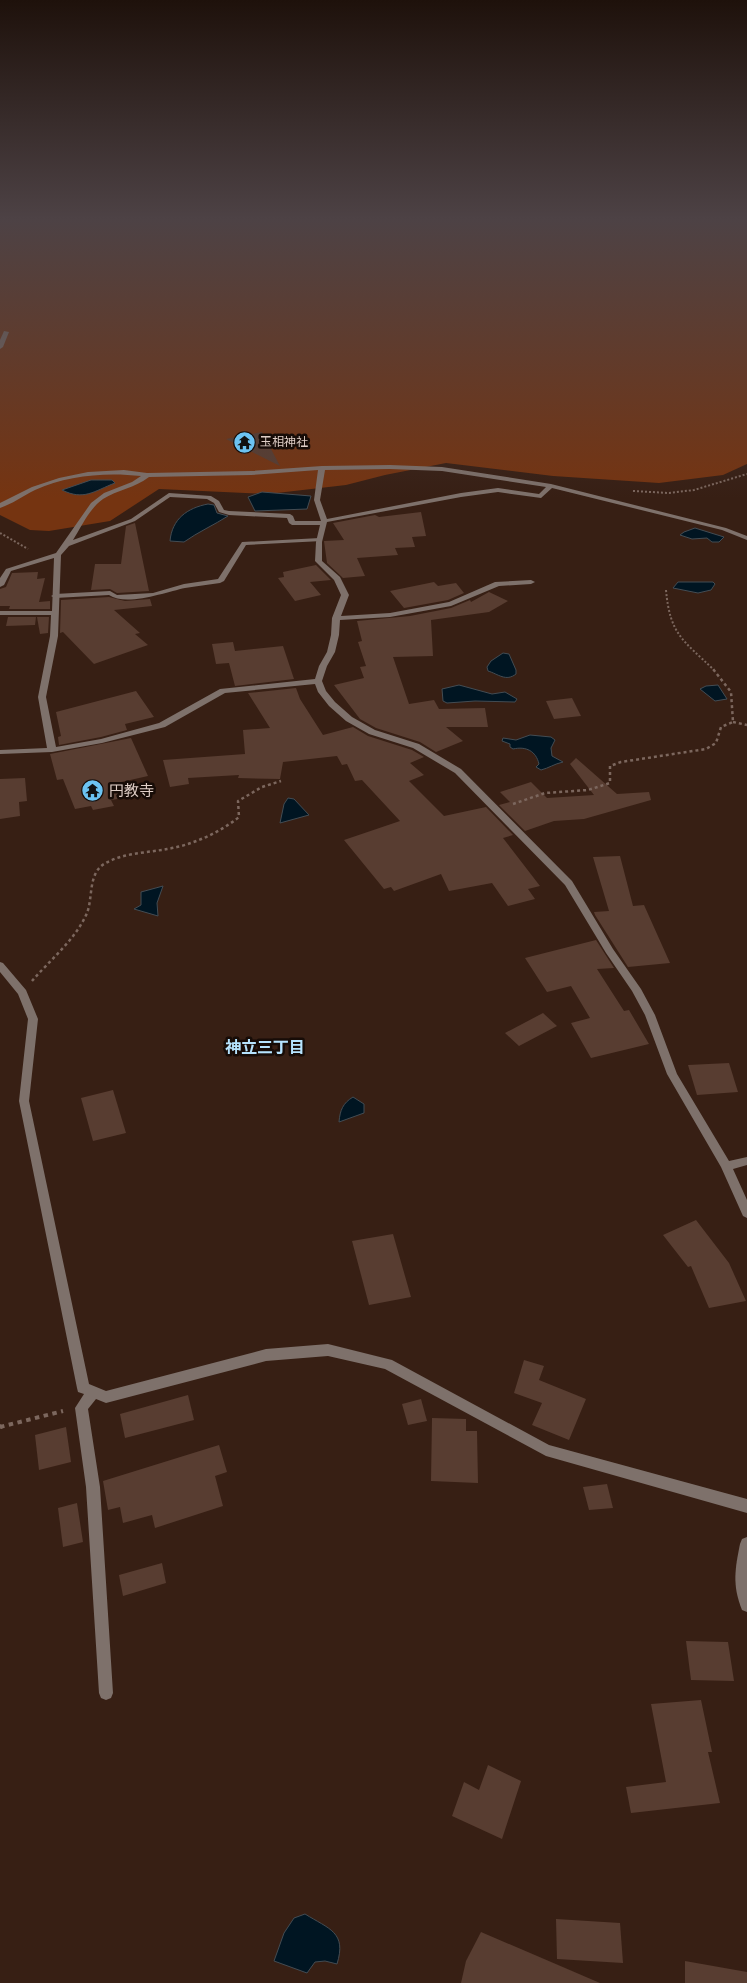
<svg xmlns="http://www.w3.org/2000/svg" width="747" height="1983" viewBox="0 0 747 1983" font-family="'Fira Sans','Noto Sans JP',sans-serif">
<style>
.forest{fill:#753411}
.water{fill:#001522;stroke:#434c53}
.building{fill:#583d31}
.lines{fill:none;stroke-linecap:round;stroke-linejoin:round}
.path-far3{stroke:#7c675e;stroke-width:2;stroke-dasharray:2 2;stroke-linecap:butt}
.path-far2{stroke:#7c675e;stroke-width:2.5;stroke-dasharray:3 3;stroke-linecap:butt}
.path-far1{stroke:#7c675e;stroke-width:4;stroke-dasharray:4.5 4.5;stroke-linecap:butt}
.path{stroke:#7c675e;stroke-width:4.5;stroke-dasharray:5.5 5.5;stroke-linecap:butt}
.service{fill:#7e716b;fill-rule:evenodd}
.minor{fill:#7e716b;fill-rule:evenodd}
.labels{text-anchor:middle;dominant-baseline:central;stroke-width:5;stroke-linejoin:round;paint-order:stroke}
.far-poi-label{font-size:12px;fill:#dfcec6;stroke:#170c07;text-anchor:start}
.poi-label{font-size:15px;fill:#dfcec6;stroke:#170c07;text-anchor:start}
.neighbourhood-label{font-size:16px;font-weight:bold;fill:#b6e3fe;stroke:#170c07}
</style>
<rect width="100%" height="100%" fill="#371f14"/>
<polygon class="forest" points="0,220 747,220 747,464 723,475 659,483 553,476 446,463 385,475 346,485 268,494 159,489 110,521 49,531 30,530 0,515"/>
<g class="water">
<path d="M91,480H112L115,483C94,491 84,501 62,490Z"/>
<polygon points="262,492 311,496 307,509 255,511 248,497"/>
<path d="M208,504L214,505L217,513L228,516C214,525 198,532 184,542L170,541C172,519 187,508 208,504Z"/>
<polygon points="695,528 724,537 719,542 712,542 707,538 692,539 680,535 684,532"/>
<polygon points="678,582 713,582 715,584 711,590 698,593 673,588"/>
<path d="M503,653L509,654L516,670V674C506,682 498,674 488,671L487,667L491,661Z"/>
<polygon points="459,685 492,694 505,692 517,699 515,702 475,701 447,703 443,701 442,689"/>
<polygon points="718,685 727,699 715,701 700,689 706,686"/>
<path d="M530,735L551,737L555,740L551,748L552,756L563,762C554,764 549,768 541,770L536,767L539,764C536,751 526,746 513,749L510,747V744L502,741L503,738L516,740Z"/>
<polygon points="288,798 294,799 309,815 280,823 284,804"/>
<polygon points="163,886 157,903 158,916 134,909 141,905 141,892"/>
<path d="M353,1097L364,1104V1113L339,1122C340,1110 343,1103 353,1097Z"/>
<path d="M305,1914C329,1929 347,1932 337,1964L325,1961L315,1962L307,1973L274,1961L284,1933L294,1918Z"/>
</g>
<g class="building">
<polygon points="262,432 280,466 226,439"/>
<polygon points="421,512 426,536 412,537 415,547 395,548 398,555 357,558 365,576 343,578 327,563 324,541 344,540 333,523 375,515 379,517"/>
<polygon points="135,523 149,591 117,593 110,589 91,590 95,564 121,564 126,526"/>
<polygon points="316,565 331,580 310,582 321,595 295,601 278,578 284,577 283,572"/>
<polygon points="38,572 37,579 45,578 39,602 50,601 50,609 9,609 10,606 0,606 0,589 6,587 12,573"/>
<polygon points="434,582 438,586 456,583 464,593 448,600 404,608 390,591"/>
<polygon points="489,592 508,601 489,612 431,620 433,656 393,657 409,704 434,700 439,709 485,708 488,727 446,727 463,741 436,752 420,742 376,728 360,719 334,685 364,678 360,667 366,666 358,642 362,641 357,621 410,616 451,608 470,600 471,602"/>
<polygon points="109,597 125,601 150,599 152,606 114,610 140,633 135,634 148,645 94,664 63,632 60,633 61,600"/>
<polygon points="8,617 36,617 35,625 6,626"/>
<polygon points="37,617 49,617 48,633 40,634"/>
<polygon points="233,642 235,651 283,646 294,679 235,686 229,663 216,664 212,644"/>
<polygon points="296,688 300,699 323,735 353,727 368,736 412,750 424,757 410,763 424,775 409,781 444,816 486,807 513,835 503,838 540,886 528,889 535,899 508,906 492,883 449,891 441,874 394,891 391,887 384,889 344,840 400,821 362,780 355,781 347,764 342,765 337,756 283,762 280,779 238,778 239,775 188,778 189,784 170,787 163,760 245,754 243,730 270,728 248,693"/>
<polygon points="136,691 154,717 125,724 127,730 101,737 59,745 58,737 61,736 56,712"/>
<polygon points="572,698 581,716 554,719 546,701"/>
<polygon points="131,738 148,776 117,783 123,798 111,800 114,806 93,810 91,806 75,809 63,779 57,780 50,754"/>
<polygon points="576,758 617,794 649,792 651,800 584,819 554,821 525,831 499,805 510,802 500,792 531,782 547,798 594,795 570,764"/>
<polygon points="25,778 27,801 19,802 20,816 0,819 0,779"/>
<polygon points="620,856 633,906 644,905 670,963 628,967 595,915 594,912 609,911 593,857"/>
<polygon points="596,940 614,968 597,969 624,1011 629,1010 649,1044 591,1058 571,1023 590,1018 571,986 547,992 525,958"/>
<polygon points="543,1013 557,1026 519,1046 505,1033"/>
<polygon points="729,1063 738,1092 697,1095 688,1065"/>
<polygon points="113,1090 126,1133 93,1141 81,1098"/>
<polygon points="696,1220 729,1263 746,1301 709,1308 691,1266 688,1267 663,1235"/>
<polygon points="393,1234 411,1297 369,1305 352,1241"/>
<polygon points="524,1360 544,1366 539,1380 586,1399 569,1440 532,1425 542,1403 514,1393"/>
<polygon points="188,1395 194,1420 125,1438 120,1414"/>
<polygon points="421,1399 427,1421 408,1425 402,1404"/>
<polygon points="432,1418 466,1419 466,1431 477,1431 478,1483 431,1481"/>
<polygon points="66,1427 71,1462 39,1470 35,1435"/>
<polygon points="219,1445 227,1472 215,1476 223,1506 155,1528 152,1515 123,1523 120,1507 108,1510 103,1481"/>
<polygon points="607,1484 613,1508 589,1510 583,1487"/>
<polygon points="77,1503 83,1542 63,1547 58,1508"/>
<polygon points="162,1563 166,1583 123,1596 119,1575"/>
<polygon points="686,1641 728,1642 734,1681 691,1680"/>
<polygon points="701,1700 712,1752 708,1752 720,1803 631,1813 626,1787 666,1782 651,1704"/>
<polygon points="488,1765 521,1781 502,1839 452,1816 464,1782 479,1790"/>
<polygon points="556,1919 620,1923 623,1963 557,1959"/>
<polygon points="481,1932 600,1983 461,1983 466,1961"/>
<polygon points="685,1961 747,1972 747,1983 685,1983"/>
</g>
<g class="lines">
<g class="path-far3">
<polyline points="633,491 669,493 694,490 747,474"/>
<polyline points="0,533 28,549"/>
<path d="M666,590C670,635 683,640 714,670"/>
</g>
<g class="path-far2">
<polyline points="733,722 747,725"/>
<polyline points="513,804 545,793 588,790 610,783 610,766 621,762 706,749 716,743 721,727 733,722 731,692 713,669"/>
<path d="M32,981C50,960 76,939 87,913C93,898 88,874 104,864C122,853 146,853 167,849C192,845 219,833 239,817L238,801L262,787L281,781"/>
</g>
<polyline class="path-far1" points="0,1427 63,1411"/>
<polyline class="path" points="0,1427 2,1426"/>
<path class="service" d="M320,538L322,539V541L246,545L224,581L220,583C208,585 196,586 185,588C166,592 126,607 109,595L55,598L51,596L55,594L110,591L117,595L153,593L184,584L218,579L242,542Z"/>
<g class="minor">
<polygon points="4,331 9,332 3,347 0,349 0,340"/>
<path d="M390,465L442,467L551,484L726,528L747,536V540L722,530L552,488L541,498L498,492L461,497L327,522L322,542V561L340,577L349,595L341,616L390,613L449,602L495,582L531,580L535,582L531,584L499,586L451,606L390,617L340,620L339,635L335,652L327,666L322,681L326,691L335,702L352,717L375,730L419,744L461,769L572,881L613,949L641,989L655,1015L677,1074L729,1161L747,1157V1165L733,1169L747,1200V1218L743,1216L721,1167L667,1074L645,1015L632,991L606,953L565,885L455,773L413,748L369,734L346,721L329,706L318,692L315,684L225,693L165,727L102,743L52,752L0,754V750L47,748L38,697L50,636L51,615H0V611H52L54,558L11,571L4,585L0,587V578L6,569L56,553L91,503L104,493L132,482L141,476C107,472 67,475 35,490C23,496 12,504 0,508V503L32,487L59,478L88,472L124,470L147,473L251,471L322,466ZM390,469L442,471L546,487L539,494L498,488L461,493L327,519L320,500L325,470ZM318,470L314,500L321,521H295L293,516L290,514L229,511L224,510L219,501L211,496L169,493L131,519L73,540C82,526 89,509 103,499C117,490 135,488 149,477L251,475ZM170,497L207,499L214,503L219,512L229,515L287,518L289,523L292,525H320L316,542L315,561L334,580L341,595L332,618L331,635L327,652L319,666L315,679L220,689L159,723L101,739L56,747L46,697L58,636L61,555L69,546L135,521Z"/>
<polygon points="0,962 3,963 26,990 38,1019 29,1101 89,1384 106,1391 266,1349 328,1344 392,1360 549,1445 747,1499 747,1513 546,1456 385,1369 328,1356 266,1361 106,1403 96,1399 88,1409 100,1487 113,1693 111,1698 106,1700 101,1698 99,1693 86,1487 75,1408 84,1394 78,1392 77,1388 19,1101 28,1019 18,994 0,972"/>
<path d="M747,1537V1612L742,1610C732,1585 735,1569 740,1544L742,1539Z"/>
</g>
</g>
<linearGradient id="sky" x2="0" y2="1"><stop stop-color="#1e110b"/><stop offset="0.44" stop-color="#4d4245"/><stop offset="1" stop-color="#4d4245" stop-opacity="0"/></linearGradient>
<rect width="747" height="498" fill="url(#sky)"/>
<defs>
<symbol id="temple-disc" viewBox="-11 -11 22 22"><circle r="9.5" fill="#6cc3f2" stroke="#170c07"/><path d="M0-6L5-2H3V0L6.5 2.5H4V6H1.5V3h-3V6H-4V2.5H-6.5L-3 0V-2H-5Z" fill="#111"/></symbol>
</defs>
<g fill-rule="evenodd">
<use href="#temple-disc" x="232" y="430" width="25" height="25"/>
<use href="#temple-disc" x="80" y="778" width="25" height="25"/>
</g>
<g class="labels">
<g class="far-poi-label">
<text x="260" y="442">玉相神社</text>
</g>
<g class="poi-label">
<text x="109" y="791">円教寺</text>
</g>
<g class="neighbourhood-label">
<text x="265" y="1047">神立三丁目</text>
</g>
</g>
</svg>
